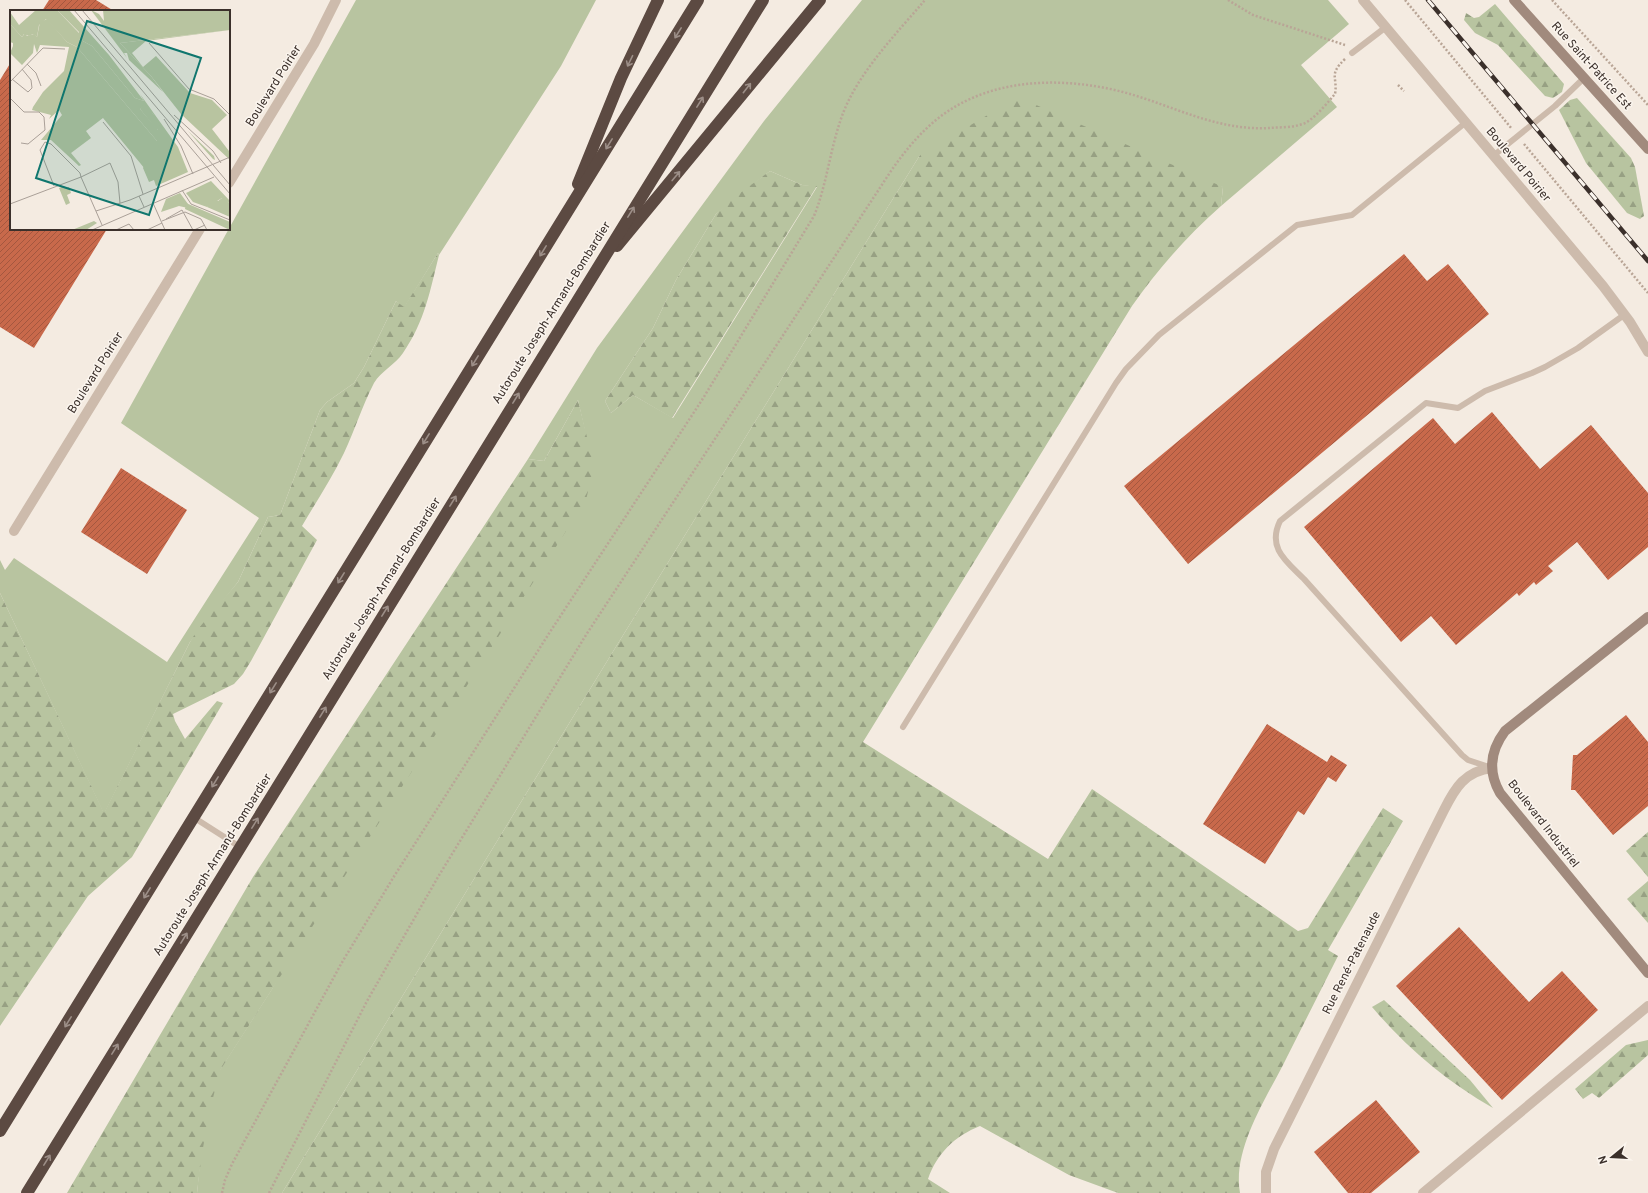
<svg xmlns="http://www.w3.org/2000/svg" width="1648" height="1193" viewBox="0 0 1648 1193" font-family="Overpass,sans-serif">
<style>
.green{fill:#b8c4a0;fill-rule:evenodd}
.forest{fill:url(#forest-firs)}
.building{fill:url(#building-hatch)}
.lines{fill:none;stroke-linecap:round;stroke-linejoin:round}
.path{stroke:#b9a596;stroke-width:2.5;stroke-dasharray:2 2;stroke-linecap:butt}
.lane{stroke:#cdbbac;stroke-width:6}
.street{stroke:#cdbbac;stroke-width:10}
.secondary{stroke:#a18a7d;stroke-width:10}
.highway{stroke:#5c4a42;stroke-width:12}
.rail-casing{stroke:#3b302b;stroke-width:4.5}
.rail{stroke:#fbf5ee;stroke-width:3;stroke-dasharray:9;stroke-linecap:butt}
.oneway{stroke:#9c8e87}
.labels{text-anchor:middle;dominant-baseline:central;stroke-width:3;stroke-linejoin:round;paint-order:stroke}
.street-label{font-size:12px;fill:#3b302b;stroke:#fbf5ee}
.inset-road{fill:none;stroke:#aaa098;stroke-width:1}
.view{fill:#0f766e;fill-opacity:0.15;stroke:#0f766e;stroke-width:2}
.inset-edge{fill:none;stroke:#3b302b;stroke-width:2}
</style>
<defs>
<pattern id="forest-firs" width="22" height="20" patternUnits="userSpaceOnUse"><rect width="22" height="20" fill="#b8c4a0"/><path d="M5 1l3.5 6h-7zM16 11l3.5 6h-7z" fill="#97a083"/></pattern>
<pattern id="building-hatch" width="6" height="6" patternUnits="userSpaceOnUse"><rect width="6" height="6" fill="#c8694b"/><path d="M-1 1l2-2M0 6l6-6M5 7l2-2" fill="none" stroke="#a4573f"/></pattern>
</defs>
<rect width="100%" height="100%" fill="#f4ebe1"/>
<g class="green">
<polygon points="356,0 596,0 561,66 439,255 438,253 404,308 396,301 364,367 354,383 327,402 320,410 280,515 268,517 238,582 190,642 104,814 0,593 0,560 5,570 14,558 167,662 259,518 121,423"/>
<path d="M862,0H1328L1349,24L1301,65L1337,107L1221,206L1223,187L920,155L617,645L282,1193H197L201,1152L209,1105L220,1070L272,989L585,431L578,400L544,461L528,459L597,348L764,121ZM770,171L802,185L817,187L673,418L633,395L611,413L605,401L653,328L676,280L716,214Z"/>
</g>
<g class="forest">
<polygon points="1495,4 1564,84 1562,92 1553,98 1545,96 1498,45 1475,33 1464,20 1466,13 1474,18 1479,17"/>
<path d="M1018,97L1223,187L1221,206C1187,236 1158,269 1132,306L863,742L1048,859L1092,789L1298,931L1308,928L1383,808L1403,821L1328,950L1338,956C1321,990 1304,1023 1287,1057C1268,1096 1232,1148 1240,1193H1118L1069,1175L980,1126C955,1136 937,1153 928,1179L950,1193H282L617,645L920,155Z"/>
<polygon points="1577,98 1631,158 1635,167 1644,216 1640,219 1627,213 1586,163 1559,110 1570,100"/>
<polygon points="770,171 802,185 817,186 672,418 633,395 611,413 605,401 653,328 676,280 716,214 733,198"/>
<path d="M438,253L439,255C430,291 425,321 403,353C395,365 381,371 374,383C362,406 355,430 344,453C332,478 316,502 302,526L317,540L251,661L243,674L234,684L173,714L175,721L185,739L217,701L223,703L132,857L88,896L0,1026V593L104,813L190,642L198,629L238,582L268,517L280,515L320,410L327,402L354,383L364,367L396,301L404,307Z"/>
<path d="M578,400L594,466L586,500L221,1069C208,1111 202,1150 197,1193H67L253,877L528,459L544,461Z"/>
<polygon points="1648,832 1648,877 1626,851"/>
<polygon points="1648,881 1648,923 1627,899"/>
<path d="M1384,1000L1470,1080L1493,1108C1446,1081 1407,1048 1372,1007Z"/>
<polygon points="1648,1040 1648,1055 1599,1098 1592,1093 1583,1099 1575,1089 1626,1045"/>
</g>
<g class="building">
<polygon points="49,0 96,0 114,11 42,11"/>
<polygon points="11,62 11,229 107,229 34,348 0,327 0,80"/>
<polygon points="1404,254 1427,281 1448,264 1489,314 1188,564 1124,486"/>
<polygon points="1492,412 1540,469 1591,425 1648,493 1648,547 1608,580 1577,542 1548,566 1553,571 1536,585 1534,582 1519,596 1517,593 1456,645 1431,616 1401,642 1304,527 1433,418 1455,444"/>
<polygon points="121,468 187,510 147,574 81,532"/>
<polygon points="1626,715 1648,742 1648,806 1613,835 1575,790 1571,790 1573,755 1577,755"/>
<polygon points="1267,724 1327,762 1331,755 1347,765 1336,782 1328,777 1304,815 1298,811 1265,864 1203,824"/>
<polygon points="1459,927 1529,1002 1562,971 1598,1010 1502,1100 1396,986"/>
<polygon points="1376,1100 1420,1152 1371,1193 1348,1193 1314,1152"/>
</g>
<g class="lines">
<g class="path">
<polyline points="1228,0 1253,15 1345,45"/>
<polyline points="1405,0 1512,129"/>
<polyline points="1552,0 1648,105"/>
<polyline points="1398,85 1404,91"/>
<polyline points="1524,144 1648,293"/>
<path d="M222,1193L225,1180L232,1164L341,964L393,878L548,635L702,400L814,216C827,184 830,149 842,116C857,74 896,34 925,0"/>
<path d="M269,1193L367,1001L438,877L586,635L891,171C902,155 914,140 928,127C980,78 1057,75 1123,92C1172,105 1216,131 1269,128C1281,127 1296,128 1307,122C1318,115 1327,103 1335,94C1338,77 1328,75 1345,59"/>
</g>
<g class="lane">
<polyline points="1352,53 1386,27"/>
<polyline points="1493,156 1555,106 1584,78"/>
<polyline points="903,727 1116,383 1126,369 1159,335 1297,225 1352,215 1465,123"/>
<path d="M1489,767L1468,760L1462,755L1304,579C1286,561 1267,548 1280,521L1426,403L1458,408L1485,391L1532,373L1545,367L1578,348L1624,315"/>
<polyline points="193,817 240,847"/>
</g>
<g class="street">
<polyline points="1363,0 1603,286 1630,322 1648,352"/>
<polyline points="229,183 314,44 336,0"/>
<polyline points="14,531 200,229"/>
<path d="M1266,1193V1172L1274,1149L1444,810C1455,788 1465,771 1492,768"/>
<polyline points="1423,1193 1648,1006"/>
</g>
<g class="secondary">
<polyline points="1514,0 1648,149"/>
<path d="M1648,617L1505,731C1490,751 1488,772 1500,793L1648,973"/>
</g>
<g class="highway">
<polyline points="578,184 621,78 658,0"/>
<polyline points="617,246 820,0"/>
<polyline points="0,1131 698,0"/>
<polyline points="27,1193 763,0"/>
</g>
<defs>
<polyline id="rail" points="1428,0 1648,261"/>
</defs>
<use href="#rail" class="rail-casing"/>
<use href="#rail" class="rail"/>
</g>
<defs><path id="oneway-shaft" d="M-6 0H5M1.5-3L5.5 0L1.5 3" fill="none" stroke-width="1.6" stroke-linecap="round" stroke-linejoin="round"/></defs>
<g class="oneway">
<use href="#oneway-shaft" transform="translate(678 33) rotate(122)"/>
<use href="#oneway-shaft" transform="translate(630 61) rotate(116)"/>
<use href="#oneway-shaft" transform="translate(747 88) rotate(-52)"/>
<use href="#oneway-shaft" transform="translate(700 102) rotate(-58)"/>
<use href="#oneway-shaft" transform="translate(609 144) rotate(122)"/>
<use href="#oneway-shaft" transform="translate(676 176) rotate(-50)"/>
<use href="#oneway-shaft" transform="translate(631 212) rotate(-58)"/>
<use href="#oneway-shaft" transform="translate(543 251) rotate(122)"/>
<use href="#oneway-shaft" transform="translate(475 361) rotate(122)"/>
<use href="#oneway-shaft" transform="translate(516 398) rotate(-58)"/>
<use href="#oneway-shaft" transform="translate(426 439) rotate(122)"/>
<use href="#oneway-shaft" transform="translate(453 501) rotate(-58)"/>
<use href="#oneway-shaft" transform="translate(341 578) rotate(122)"/>
<use href="#oneway-shaft" transform="translate(385 611) rotate(-58)"/>
<use href="#oneway-shaft" transform="translate(273 688) rotate(122)"/>
<use href="#oneway-shaft" transform="translate(323 712) rotate(-58)"/>
<use href="#oneway-shaft" transform="translate(215 782) rotate(122)"/>
<use href="#oneway-shaft" transform="translate(255 823) rotate(-58)"/>
<use href="#oneway-shaft" transform="translate(147 893) rotate(122)"/>
<use href="#oneway-shaft" transform="translate(184 938) rotate(-58)"/>
<use href="#oneway-shaft" transform="translate(68 1022) rotate(122)"/>
<use href="#oneway-shaft" transform="translate(115 1049) rotate(-58)"/>
<use href="#oneway-shaft" transform="translate(47 1160) rotate(-58)"/>
</g>
<g class="labels">
<g class="street-label">
<text transform="translate(1591 66) rotate(48)">Rue Saint-Patrice Est</text>
<text transform="translate(274 86) rotate(-58)">Boulevard Poirier</text>
<text transform="translate(1518 165) rotate(50)">Boulevard Poirier</text>
<text transform="translate(552 313) rotate(-58)">Autoroute Joseph-Armand-Bombardier</text>
<text transform="translate(96 373) rotate(-58)">Boulevard Poirier</text>
<text transform="translate(382 589) rotate(-58)">Autoroute Joseph-Armand-Bombardier</text>
<text transform="translate(1543 824) rotate(52)">Boulevard Industriel</text>
<text transform="translate(213 865) rotate(-58)">Autoroute Joseph-Armand-Bombardier</text>
<text transform="translate(1352 963) rotate(-63)">Rue René-Patenaude</text>
</g>
</g>
<g transform="translate(10 10)">
<rect width="220" height="220" fill="#f4ebe1"/>
<path d="M26,0H47L69,23L71,27L69,29L82,36L125,88L134,91L130,84L168,137L178,162L146,176L144,170L139,172L133,158L147,131L67,37L57,32L36,9L29,15L27,27L23,24L19,26L14,24L12,27L0,14V2L9,15ZM133,96L143,104L148,120L130,99ZM220,20L136,31L122,43L133,57L146,46L180,83L202,90L217,105L202,119L219,141L220,150L171,104L141,66L110,33ZM201,171L220,191V198L219,193L212,188L197,197L183,192L176,183ZM170,183L178,194V198L169,196L151,202L156,189Z" fill="#b8c4a0" fill-rule="evenodd"/>
<path d="M47,0H59L99,45L134,91L125,88L82,36L69,29V22ZM81,0L89,4L94,11L93,0H220V20L110,33L141,66L153,82L119,50L117,43H114L117,48ZM37,9L57,32L67,37L147,131L150,142L135,159L93,108L76,121L81,128L61,143L71,155L69,156L41,130H31L52,105L49,100L39,109L41,105L22,100L23,97L33,82L54,61L59,37L30,35L27,43L24,34L23,43L12,55L0,43L3,36V33L0,32V14L12,27L15,23L17,26L24,24L27,27L30,12ZM134,93L148,110L150,116L147,120L130,99ZM178,121L204,146L205,150L203,149ZM54,176L56,178L59,177L61,183L57,185L60,193L56,195L49,178ZM210,184L219,193L220,207L197,197L204,189L208,191L212,188ZM176,193L220,212V220L175,199ZM84,211L87,213L76,220H62Z" fill="#b8c4a0"/>
<path class="inset-road" d="M64,0L220,184M72,0L220,175M139,33L179,79L204,89L220,105M17,54L26,63L31,76M2,69L18,82L22,78L21,70L12,59M0,72L33,38L55,39M0,88L14,102H29L34,107L35,120L18,134L11,133M164,105L203,141L211,153M154,109L171,136L183,164M93,112L121,146L133,184M44,176L30,140L35,132L41,134L70,163L71,167L100,153L108,172L110,193M172,180L181,194L220,210M129,186L134,197M143,193L155,220M0,194L71,167L92,215M86,201L120,190L220,147M156,209L172,200L183,220M152,211L175,202L191,209L197,220M82,220L204,167M106,220L119,214L124,220M137,220L152,213M184,220L195,215"/>
<path class="view" d="M77,11L191,48L139,205L26,168Z"/>
<rect width="220" height="220" class="inset-edge"/>
</g>
<g transform="translate(1612 1157) rotate(252)" stroke="#fbf5ee" stroke-width="3" paint-order="stroke">
<path d="M0-3L7 15L0 10L-7 15Z" fill="#3b302b"/>
<text y="-6" font-size="11" font-weight="bold" text-anchor="middle" fill="#3b302b">N</text>
</g>
</svg>
